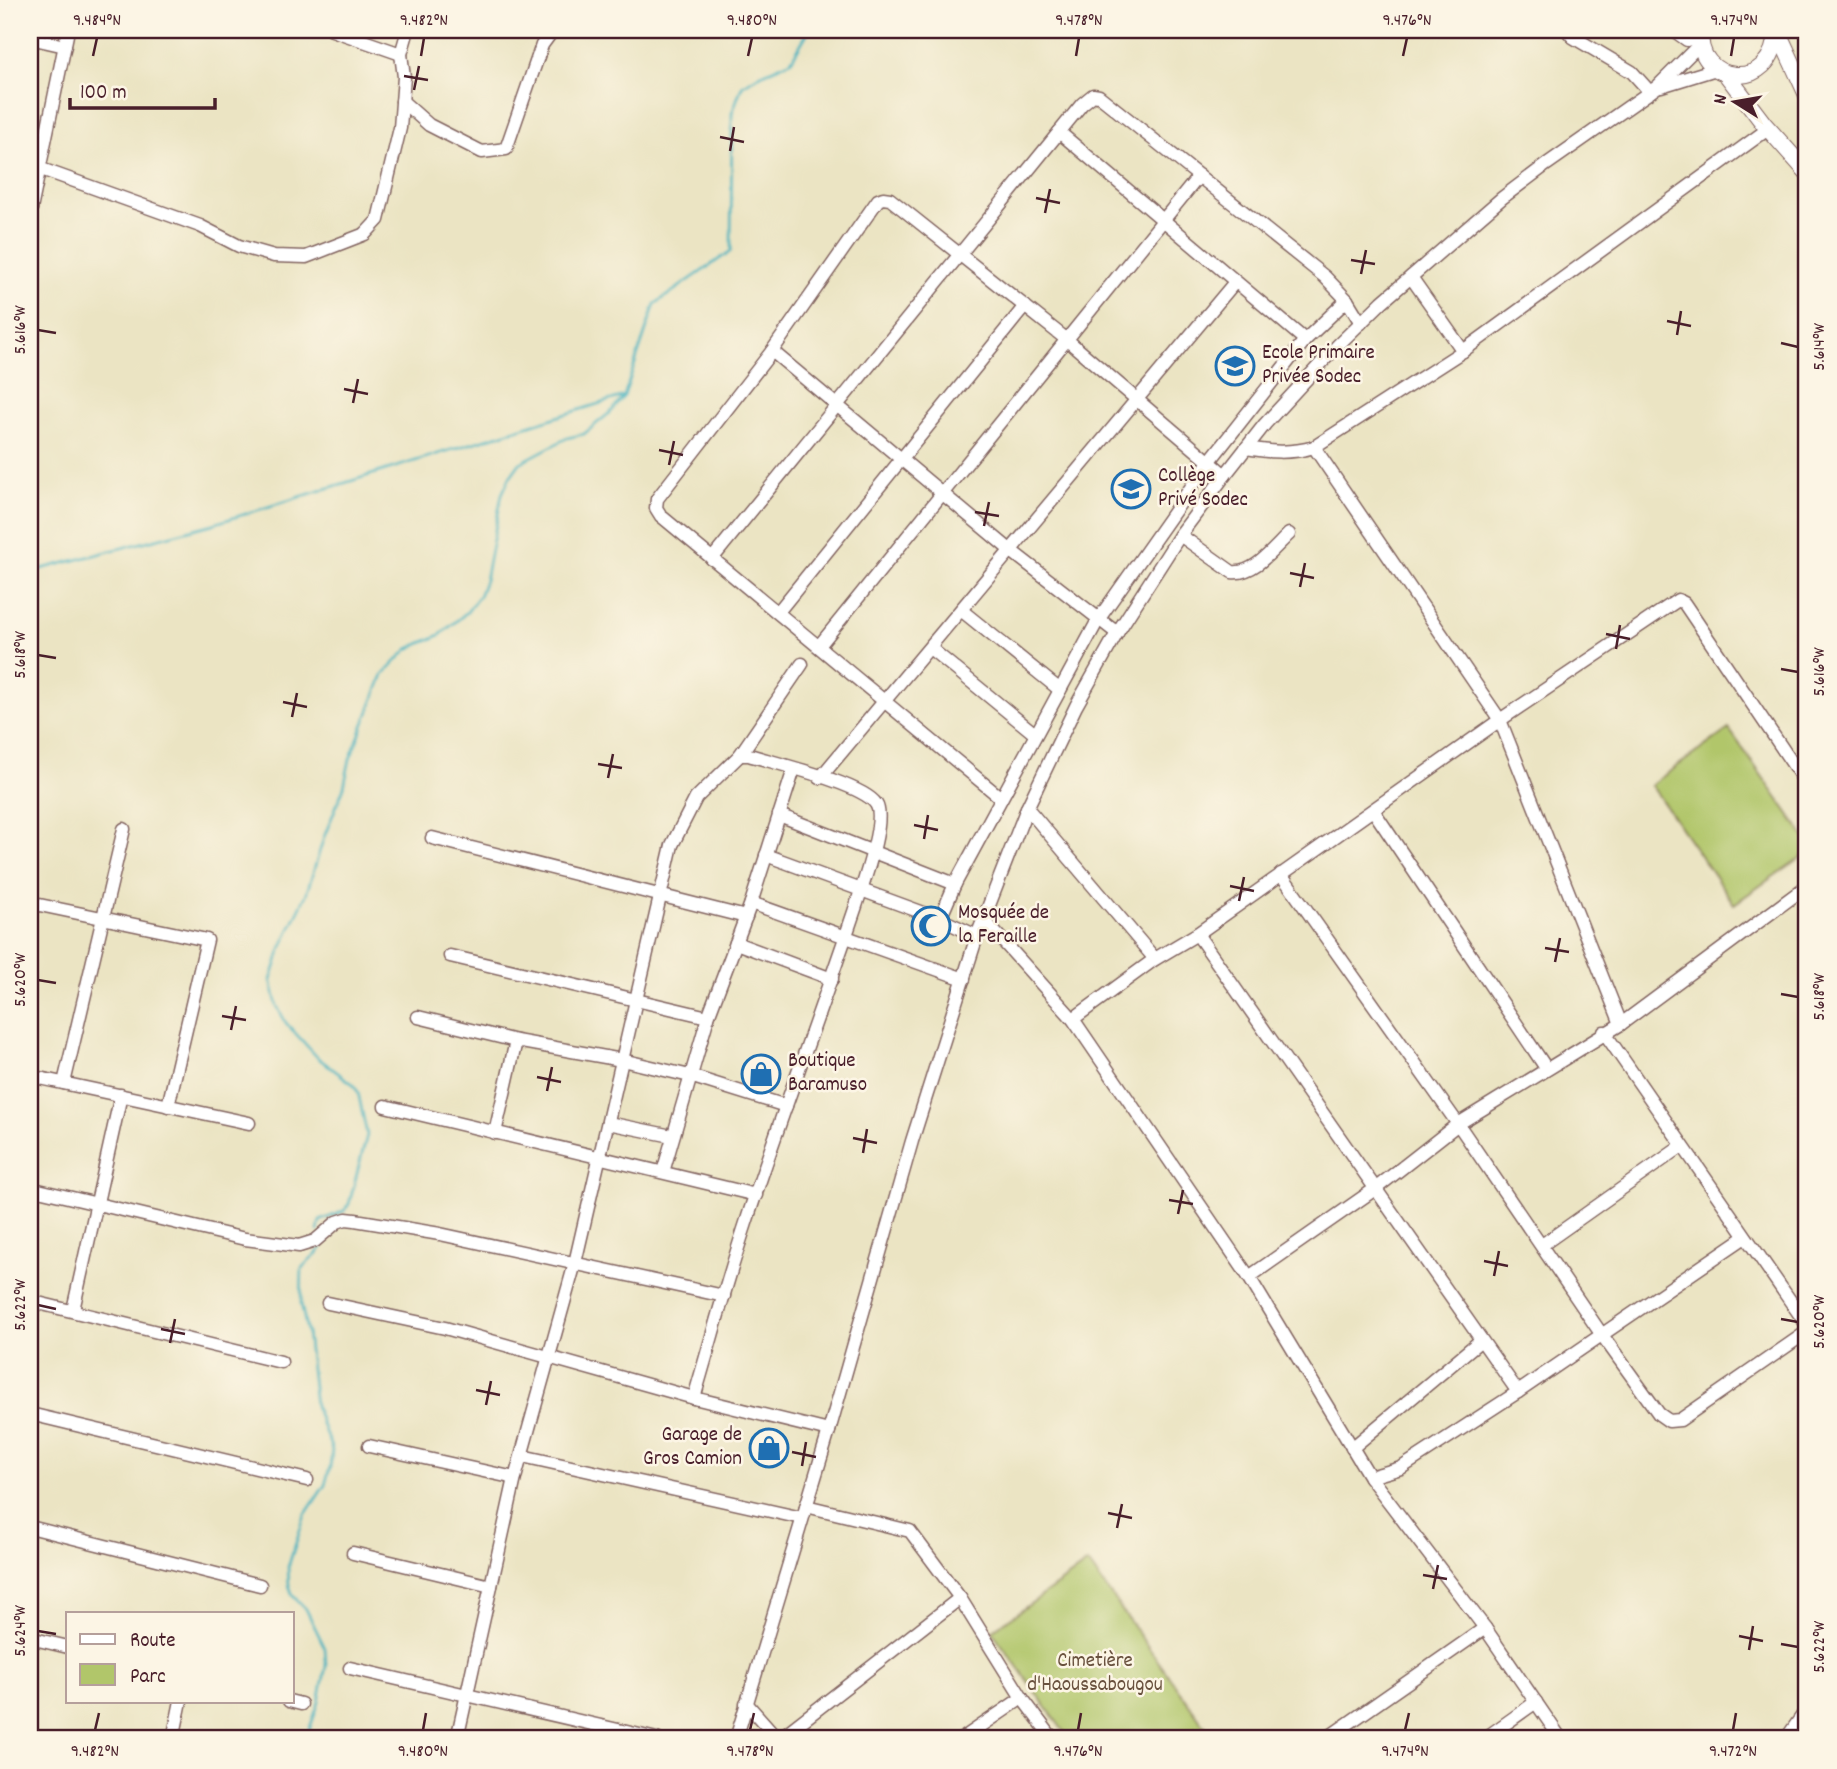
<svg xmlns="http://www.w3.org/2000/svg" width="1837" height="1769" viewBox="0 0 1837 1769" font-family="Dekko,sans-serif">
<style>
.green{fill:#b1c66a;stroke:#7e724a;stroke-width:2}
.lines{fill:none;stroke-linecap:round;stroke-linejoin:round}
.stream{stroke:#44b2c0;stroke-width:2.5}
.minor-casing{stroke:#826460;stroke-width:15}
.major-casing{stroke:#826460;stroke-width:18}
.minor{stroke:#fff;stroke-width:12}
.major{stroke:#fff;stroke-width:16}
.ticks{fill:none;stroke:#4a1f2b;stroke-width:2.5}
.labels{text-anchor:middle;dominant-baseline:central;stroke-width:5;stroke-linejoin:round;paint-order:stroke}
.poi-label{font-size:21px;fill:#4a1f2b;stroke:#fcf5e5;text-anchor:start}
.park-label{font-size:21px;fill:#69513e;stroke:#fcf5e5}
.neatline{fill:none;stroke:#4a1f2b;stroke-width:2.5}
.ticks-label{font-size:18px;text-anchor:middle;fill:#4a1f2b}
</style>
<rect width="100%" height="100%" fill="#fcf5e5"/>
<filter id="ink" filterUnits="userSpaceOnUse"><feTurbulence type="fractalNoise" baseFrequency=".0143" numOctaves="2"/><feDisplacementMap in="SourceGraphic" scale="14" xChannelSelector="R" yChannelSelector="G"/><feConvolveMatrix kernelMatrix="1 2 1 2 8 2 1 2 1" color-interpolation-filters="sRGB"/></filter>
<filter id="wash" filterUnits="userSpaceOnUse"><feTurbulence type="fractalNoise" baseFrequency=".00686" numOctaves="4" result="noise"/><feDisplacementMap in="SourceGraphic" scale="28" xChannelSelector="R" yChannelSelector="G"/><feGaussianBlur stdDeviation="1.57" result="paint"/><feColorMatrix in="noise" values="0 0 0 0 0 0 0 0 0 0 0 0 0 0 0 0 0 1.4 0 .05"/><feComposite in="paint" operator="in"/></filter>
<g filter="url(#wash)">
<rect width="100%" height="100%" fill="#ebe4c3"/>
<g class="green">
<polygon points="1729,729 1807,840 1807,853 1734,904 1651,785"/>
<polygon points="1088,1563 1214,1739 1069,1739 992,1631"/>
</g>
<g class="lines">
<g class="stream">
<polyline points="30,572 213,524 624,396 655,304 731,251 732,113 742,86 759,75 791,61 809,30"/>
<polyline points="318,1231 320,1221 344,1211 349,1204 367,1135 358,1092 353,1084 318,1058 286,1023 277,1006 271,980 282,946 306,895 324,837 344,787 350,759 383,675 408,649 440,635 467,612 479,596 485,580 502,494 510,477 520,463 567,438 584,434 612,411 624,396"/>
<polyline points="306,1739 319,1702 326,1666 325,1648 306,1609 293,1596 289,1585 288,1567 305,1515 325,1485 330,1467 332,1450 315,1406 307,1332 301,1304 302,1268 321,1249 320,1241"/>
</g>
</g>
</g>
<g filter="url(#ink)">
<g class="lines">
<defs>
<g id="minor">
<polyline points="332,30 401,54"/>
<polyline points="1567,30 1573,37 1632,72 1650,92"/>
<polyline points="1673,30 1687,40 1700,37"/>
<polyline points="30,38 65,46"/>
<polyline points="1661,86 1716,69"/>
<polyline points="402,101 429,125 482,152 506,149 542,45 553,30"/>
<polyline points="1059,132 1305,340"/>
<polyline points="30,165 200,226 239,246 274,256 306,257 365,234 378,220 400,128 404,77 401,54 408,30"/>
<polyline points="30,214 68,30"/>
<polyline points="1411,277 1463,351"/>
<polyline points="772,351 1010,550 1117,633"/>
<polyline points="1314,447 1500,720 1621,1024"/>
<path d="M1246,448C1270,452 1290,454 1314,447L1463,351L1768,129"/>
<path d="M1180,535L1232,572C1254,575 1274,548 1289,534"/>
<polyline points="712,559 1082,104 1093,95 1099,96 1325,277 1347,300 1361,323"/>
<polyline points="961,610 1060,690"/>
<polyline points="778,612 1025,306"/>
<polyline points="819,646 1199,176"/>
<polyline points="930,648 1035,734"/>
<polyline points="820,778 1235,282"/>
<polyline points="1001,798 661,516 656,508 657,499 772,351 878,200 883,198 890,199 1066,339 1225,475"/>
<polyline points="1027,808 1155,959"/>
<polyline points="1373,810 1546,1068"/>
<polyline points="779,815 955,884"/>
<polyline points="432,838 746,917"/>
<polyline points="766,855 940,919 977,936"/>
<polyline points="1281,874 1458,1124 1602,1335 1659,1414 1669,1421 1680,1420 1807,1332"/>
<polyline points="30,903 207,940 168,1106"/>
<polyline points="751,903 964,979"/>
<polyline points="940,919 955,884 1098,620 1209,462 1305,340 1347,300"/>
<polyline points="983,919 1073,1019 1249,1277 1370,1477 1485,1628 1561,1739"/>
<polyline points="1197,934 1518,1392"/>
<polyline points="736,943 832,979"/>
<polyline points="450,956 708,1017"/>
<polyline points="418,1017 516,1041 622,1060 690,1076 786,1106"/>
<polyline points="1073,1019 1155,959 1197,934 1500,720 1678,600 1684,603 1807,785"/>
<polyline points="1604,1032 1807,1325"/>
<polyline points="30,1076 249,1123"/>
<polyline points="64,1083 124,829"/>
<polyline points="385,1106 756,1195"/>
<polyline points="608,1123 672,1136"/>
<polyline points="495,1133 516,1041"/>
<polyline points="663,1172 708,1017 751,903 794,769"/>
<polyline points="30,1188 245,1239 299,1246 315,1241 337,1222 346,1219 355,1220 440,1234 724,1296"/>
<polyline points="1542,1245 1682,1146"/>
<polyline points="1249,1277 1375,1189 1458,1124 1621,1024 1807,886"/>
<polyline points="30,1301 281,1362"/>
<polyline points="328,1303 445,1328 694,1398 829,1431"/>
<polyline points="73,1310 121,1095"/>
<path d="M694,1398C711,1341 726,1283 745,1226C780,1118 820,1013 856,906C862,886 887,820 876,804C863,784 775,763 749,755H740"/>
<polyline points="30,1414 307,1480"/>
<polyline points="369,1446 515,1478"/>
<polyline points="1352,1448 1481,1340"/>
<polyline points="522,1456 802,1518"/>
<polyline points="1370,1477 1401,1468 1518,1392 1745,1237"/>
<polyline points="806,1506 910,1531 960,1598 1022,1698 1053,1739"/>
<polyline points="30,1527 260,1585"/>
<polyline points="353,1553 491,1586"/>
<polyline points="30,1638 68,1647"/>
<polyline points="350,1668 657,1739"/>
<polyline points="289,1701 301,1704"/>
<polyline points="746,1703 778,1739"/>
<polyline points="173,1739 181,1701"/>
<polyline points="457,1739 515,1478 575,1263 672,845 696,798 740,755 802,664"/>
<polyline points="736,1739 829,1431 912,1141 977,936 1027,808 1076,706 1117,633 1180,535 1225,475 1265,424 1338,345 1382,302 1502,198 1547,164 1657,87 1700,44"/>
<polyline points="779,1739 960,1598"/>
<polyline points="962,1739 1022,1698"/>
<polyline points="1326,1739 1485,1628"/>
<polyline points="1484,1739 1536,1702"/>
<polyline points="1786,1739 1807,1709"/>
</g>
<g id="major">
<path d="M1701,30C1693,84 1775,96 1776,30"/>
<polyline points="1777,30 1807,95"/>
<polyline points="1726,74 1764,124 1807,172"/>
</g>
</defs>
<use href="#minor" class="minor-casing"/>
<use href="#major" class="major-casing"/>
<use href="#minor" class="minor"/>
<use href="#major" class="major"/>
</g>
</g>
<path class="ticks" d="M93,56L97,38M421,56L424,38M748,56L752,38M1076,56L1079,38M1403,56L1407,38M1731,56L1734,38M404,76L428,80M414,90L419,66M720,137L744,142M730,151L734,127M1036,198L1060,203M1045,213L1050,189M1351,260L1375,264M1361,274L1366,250M1667,321L1691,326M38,330L56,333M1677,335L1681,311M1781,343L1798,347M344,389L368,394M353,403L358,379M659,450L683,455M669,465L674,441M975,512L999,516M984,526L989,502M1290,573L1314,578M1300,587L1305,563M1606,634L1630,639M1616,649L1620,625M38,655L56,658M1781,669L1798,672M283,702L307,707M292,717L297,693M598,764L622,768M608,778L613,754M914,825L938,830M924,839L928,815M1230,886L1254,891M1239,901L1244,877M1545,948L1569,952M1555,962L1560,938M38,980L56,983M1781,994L1798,997M222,1016L246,1020M231,1030L236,1006M537,1077L561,1082M547,1091L552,1067M853,1138L877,1143M863,1153L867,1129M1169,1200L1193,1204M1178,1214L1183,1190M1484,1261L1508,1266M1494,1276L1499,1251M38,1305L56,1309M1781,1319L1798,1322M161,1329L185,1334M170,1343L175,1319M476,1390L500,1395M486,1405L491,1381M792,1452L816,1457M802,1466L806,1442M1108,1513L1132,1518M1117,1528L1122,1504M1423,1575L1447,1579M1433,1589L1438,1565M38,1631L56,1634M1739,1636L1763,1641M1781,1644L1798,1647M1749,1650L1753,1626M95,1730L99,1713M423,1730L426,1713M750,1730L754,1713M1078,1730L1081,1713M1405,1730L1409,1713M1733,1730L1736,1713"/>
<defs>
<symbol id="school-ring" viewBox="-11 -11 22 22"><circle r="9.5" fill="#fcf5e5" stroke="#1f6fb2" stroke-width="1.5"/><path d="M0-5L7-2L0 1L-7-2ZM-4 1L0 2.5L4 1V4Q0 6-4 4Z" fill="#1f6fb2"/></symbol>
<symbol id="mosque-ring" viewBox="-11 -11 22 22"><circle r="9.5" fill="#fcf5e5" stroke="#1f6fb2" stroke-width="1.5"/><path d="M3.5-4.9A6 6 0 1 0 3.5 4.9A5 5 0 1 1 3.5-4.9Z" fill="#1f6fb2"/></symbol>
<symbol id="shop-ring" viewBox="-11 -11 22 22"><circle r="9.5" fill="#fcf5e5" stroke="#1f6fb2" stroke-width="1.5"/><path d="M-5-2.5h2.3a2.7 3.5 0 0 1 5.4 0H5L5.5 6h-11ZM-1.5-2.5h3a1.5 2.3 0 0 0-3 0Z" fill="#1f6fb2"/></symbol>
</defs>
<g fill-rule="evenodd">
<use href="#school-ring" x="1213" y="344" width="44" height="44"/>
<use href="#school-ring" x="1109" y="467" width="44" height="44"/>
<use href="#mosque-ring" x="909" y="904" width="44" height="44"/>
<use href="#shop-ring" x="739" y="1052" width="44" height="44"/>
<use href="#shop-ring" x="747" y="1426" width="44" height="44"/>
</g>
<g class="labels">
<g class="poi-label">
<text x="1262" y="354">Ecole Primaire<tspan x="1262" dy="24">Privée Sodec</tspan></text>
<text x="1158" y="477">Collège<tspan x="1158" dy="24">Privé Sodec</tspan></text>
<text x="958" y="914">Mosquée de<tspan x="958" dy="24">la Feraille</tspan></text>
<text x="788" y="1062">Boutique<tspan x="788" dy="24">Baramuso</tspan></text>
<text x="742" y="1436" text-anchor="end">Garage de<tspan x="742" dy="24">Gros Camion</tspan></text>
</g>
<g class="park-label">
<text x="1095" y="1662">Cimetière<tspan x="1095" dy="24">d'Haoussabougou</tspan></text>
</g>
</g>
<rect width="1837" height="1769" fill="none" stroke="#fcf5e5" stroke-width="77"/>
<rect x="66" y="1612" width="228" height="91" fill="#fcf5e5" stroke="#b59f9b" stroke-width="2"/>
<rect x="80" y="1634" width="35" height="10" fill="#ffffff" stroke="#b59f9b" stroke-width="2"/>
<text x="130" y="1646" font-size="21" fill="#4a1f2b">Route</text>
<rect x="80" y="1664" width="35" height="21" fill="#b1c66a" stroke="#b59f9b" stroke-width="2"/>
<text x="130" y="1682" font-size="21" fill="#4a1f2b">Parc</text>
<g transform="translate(1735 102) rotate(281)" stroke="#fcf5e5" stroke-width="5" paint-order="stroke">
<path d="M0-5L12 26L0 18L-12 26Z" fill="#4a1f2b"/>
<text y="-10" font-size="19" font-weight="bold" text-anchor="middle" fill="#4a1f2b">N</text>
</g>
<path d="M70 98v10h145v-10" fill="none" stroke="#4a1f2b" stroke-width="3.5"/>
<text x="80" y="98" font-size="21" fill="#4a1f2b" stroke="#fcf5e5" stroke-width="5" paint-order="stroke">100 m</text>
<rect x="38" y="38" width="1760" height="1692" class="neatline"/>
<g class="ticks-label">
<text x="97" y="25">9.484°N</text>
<text x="424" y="25">9.482°N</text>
<text x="752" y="25">9.480°N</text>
<text x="1079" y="25">9.478°N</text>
<text x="1407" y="25">9.476°N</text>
<text x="1734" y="25">9.474°N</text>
<text transform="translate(19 330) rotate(-90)" y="6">5.616°W</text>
<text transform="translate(1818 347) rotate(-90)" y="6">5.614°W</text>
<text transform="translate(19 655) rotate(-90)" y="6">5.618°W</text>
<text transform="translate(1818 672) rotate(-90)" y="6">5.616°W</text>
<text transform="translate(19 980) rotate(-90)" y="6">5.620°W</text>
<text transform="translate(1818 997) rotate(-90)" y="6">5.618°W</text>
<text transform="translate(19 1305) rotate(-90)" y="6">5.622°W</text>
<text transform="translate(1818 1322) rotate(-90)" y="6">5.620°W</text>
<text transform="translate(19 1631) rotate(-90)" y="6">5.624°W</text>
<text transform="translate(1818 1647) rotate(-90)" y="6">5.622°W</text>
<text x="95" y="1756">9.482°N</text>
<text x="423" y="1756">9.480°N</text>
<text x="750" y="1756">9.478°N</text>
<text x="1078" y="1756">9.476°N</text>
<text x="1405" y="1756">9.474°N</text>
<text x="1733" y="1756">9.472°N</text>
</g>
</svg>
